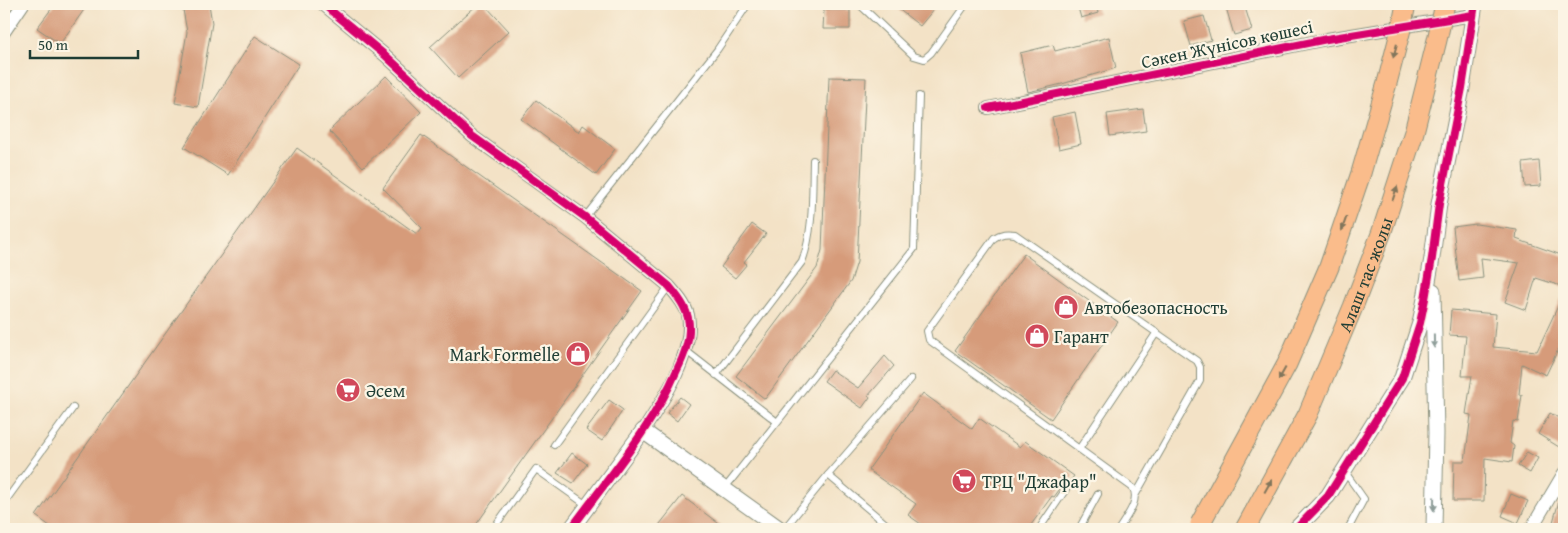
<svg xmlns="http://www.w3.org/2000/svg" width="1568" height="533" viewBox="0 0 1568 533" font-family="'Gentium Book Plus',serif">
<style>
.building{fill:#d69b7a}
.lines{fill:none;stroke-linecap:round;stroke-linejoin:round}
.service-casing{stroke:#89907d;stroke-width:8}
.minor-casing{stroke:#89907d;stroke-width:14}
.tertiary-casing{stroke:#89907d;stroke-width:17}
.service{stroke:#fff;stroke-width:6}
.minor{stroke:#fff;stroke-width:12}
.tertiary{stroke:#fff;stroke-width:15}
.primary-bridge-casing{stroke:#89907d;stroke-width:21;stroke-linecap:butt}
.primary-bridge{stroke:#fabc8b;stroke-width:19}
.cycleway-casing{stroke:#fcf5e5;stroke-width:11}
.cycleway{stroke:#d6006c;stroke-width:8}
.oneway{fill:#82765b}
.oneway2{fill:#8f9e9a}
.labels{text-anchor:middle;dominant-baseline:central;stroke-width:4.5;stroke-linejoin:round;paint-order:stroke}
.street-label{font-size:18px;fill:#1f3d34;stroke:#fcf5e5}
.poi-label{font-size:18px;fill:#1f3d34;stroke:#fcf5e5;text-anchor:start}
</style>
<rect width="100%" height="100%" fill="#fcf5e5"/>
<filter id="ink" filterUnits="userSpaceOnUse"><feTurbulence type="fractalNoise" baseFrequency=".02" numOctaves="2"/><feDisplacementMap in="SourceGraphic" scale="10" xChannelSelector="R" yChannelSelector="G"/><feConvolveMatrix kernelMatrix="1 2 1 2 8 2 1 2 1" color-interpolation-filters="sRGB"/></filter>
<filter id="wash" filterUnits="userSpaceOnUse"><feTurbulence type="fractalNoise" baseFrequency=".0096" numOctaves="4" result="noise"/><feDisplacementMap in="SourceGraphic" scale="20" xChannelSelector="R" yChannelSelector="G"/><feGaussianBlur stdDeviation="1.12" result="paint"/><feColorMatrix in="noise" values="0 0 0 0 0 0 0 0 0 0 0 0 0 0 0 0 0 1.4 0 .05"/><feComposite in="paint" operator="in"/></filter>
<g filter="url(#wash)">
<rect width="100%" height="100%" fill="#f3e2c6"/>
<g id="blocks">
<g class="building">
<polygon points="55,4 88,4 60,44 37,28"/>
<polygon points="182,4 209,4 212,23 198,107 175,103 187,32"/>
<polygon points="478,4 484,4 509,31 458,78 430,47"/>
<polygon points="892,4 938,4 920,26"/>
<polygon points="1077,4 1096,4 1098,13 1081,18"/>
<polygon points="1225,4 1244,4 1252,30 1234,35"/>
<polygon points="824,10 850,10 850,29 823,29"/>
<polygon points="1204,16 1211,40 1191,46 1184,21"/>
<polygon points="255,36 299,64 228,175 184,147"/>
<polygon points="1109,37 1116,68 1062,84 1028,92 1020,53 1053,45 1055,51"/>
<polygon points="386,76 421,112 363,167 329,131"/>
<polygon points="829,77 866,78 857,262 851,281 765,399 736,376 817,268 822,250"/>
<polygon points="536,100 579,132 583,125 615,149 596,175 521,119"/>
<polygon points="1143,109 1146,131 1110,136 1107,114"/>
<polygon points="1075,112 1081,144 1059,149 1052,117"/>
<polygon points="421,135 642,291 473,529 54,529 36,516 297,148 417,234 422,228 383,188"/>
<polygon points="1539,161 1541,186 1525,187 1523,163"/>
<polygon points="752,224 766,234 744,262 747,264 735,278 721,267"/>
<polygon points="1476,224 1517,230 1516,239 1564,256 1564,287 1536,278 1526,310 1505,302 1519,263 1481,258 1483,278 1459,281 1453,227"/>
<polygon points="1024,254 1118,322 1051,419 955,351"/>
<polygon points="1564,293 1564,337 1546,375 1522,364 1519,395 1522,395 1518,422 1513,421 1510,443 1514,446 1512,462 1485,458 1484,501 1453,501 1454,461 1465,461 1471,415 1466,414 1472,376 1462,376 1466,336 1449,335 1451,310 1496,314 1493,347 1537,351"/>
<polygon points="885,356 894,366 868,396 870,397 862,408 824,381 832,370 858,388"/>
<polygon points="923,393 972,429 979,418 1020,447 1025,441 1074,476 1068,484 1062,486 1054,497 1052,496 1028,529 928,529 908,515 916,504 868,470"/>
<polygon points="680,397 689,404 677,421 667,413"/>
<polygon points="609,400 623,410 602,441 586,430"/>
<polygon points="1550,413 1564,421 1564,439 1559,447 1538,434"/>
<polygon points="1527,452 1538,458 1530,473 1518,466"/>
<polygon points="572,453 587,464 573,483 557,473"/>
<polygon points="1511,494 1528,501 1518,523 1502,516"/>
<polygon points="1561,494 1564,494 1564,529 1551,529"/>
<polygon points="682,496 726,529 656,529"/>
</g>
</g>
</g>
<g filter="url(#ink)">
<use href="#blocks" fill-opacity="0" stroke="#89907d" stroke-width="1"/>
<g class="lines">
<defs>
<g id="service">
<polyline points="859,4 914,56 924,59 931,53 966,4"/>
<polyline points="585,217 717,50 748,4"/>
<polyline points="685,350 776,421"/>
<path d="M716,375L802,262C814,230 812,193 813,160"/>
<polyline points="554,445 669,286"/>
<polyline points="1079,449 1157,332"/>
<polyline points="1345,472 1364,499 1348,529"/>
<polyline points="828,475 892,529"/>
<polyline points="725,488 914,249 919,96"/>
<polyline points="4,503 73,408"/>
<polyline points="493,529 536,469 588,506"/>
<polyline points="784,529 828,475 911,379"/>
<polyline points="1039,529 1066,489"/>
<polyline points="1079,529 1098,494"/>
<path d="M1119,529C1126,517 1140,501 1133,488L929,340L927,331L994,238C1001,233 1007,233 1015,234L1197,361L1200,367V381L1136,494"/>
</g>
<g id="minor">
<path d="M323,4L386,56L472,136L585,217L669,286C676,294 685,304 688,315C695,352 663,401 643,431"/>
<polyline points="4,32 23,4"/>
<polyline points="988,108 1327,39 1473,15"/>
<polyline points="1531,529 1564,473"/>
</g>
<g id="tertiary">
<polyline points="1433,291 1436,433 1434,529"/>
<polyline points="571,529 643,431 780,529"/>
<polyline points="1296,529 1328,496 1402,378 1420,323 1425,299 1432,258 1439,204 1462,88 1475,4"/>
</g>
</defs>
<use href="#service" class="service-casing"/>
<use href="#minor" class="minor-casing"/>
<use href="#tertiary" class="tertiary-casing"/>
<use href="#service" class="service"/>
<use href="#minor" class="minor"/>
<use href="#tertiary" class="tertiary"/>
<defs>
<g id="primary-bridge">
<polyline points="1200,524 1287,364 1329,267 1361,173 1387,83 1401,29 1406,4"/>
<path id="s1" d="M1245,529L1308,414L1353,307L1381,234L1414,132L1437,40L1445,4"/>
</g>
</defs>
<use href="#primary-bridge" class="primary-bridge-casing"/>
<use href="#primary-bridge" class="primary-bridge"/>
<defs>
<g id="cycleway">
<path d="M323,4L386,56L472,136L585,217L669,286C680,299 690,312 689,330C689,343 683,358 677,370C652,428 608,478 571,529"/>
<polyline points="988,108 1327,39 1473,15"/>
<polyline points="1296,529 1328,496 1402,378 1420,323 1425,299 1432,258 1439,204 1462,88 1475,4"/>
</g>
</defs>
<use href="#cycleway" class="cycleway-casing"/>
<use href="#cycleway" class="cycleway"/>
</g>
<defs><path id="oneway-solid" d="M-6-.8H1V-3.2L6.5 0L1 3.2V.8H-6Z" transform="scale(1.25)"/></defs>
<g class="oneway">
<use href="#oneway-solid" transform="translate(1395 51) rotate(105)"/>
<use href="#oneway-solid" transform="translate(1395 193) rotate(-72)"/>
<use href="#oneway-solid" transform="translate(1344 224) rotate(109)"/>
<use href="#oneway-solid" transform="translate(1282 374) rotate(119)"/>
<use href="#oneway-solid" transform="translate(1268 486) rotate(-61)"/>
</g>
<g class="oneway2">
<use href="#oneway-solid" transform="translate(1434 341) rotate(89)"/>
<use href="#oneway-solid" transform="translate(1434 504) rotate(91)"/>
</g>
</g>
<defs>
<symbol id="shop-disc" viewBox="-11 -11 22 22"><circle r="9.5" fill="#d1495b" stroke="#fcf5e5"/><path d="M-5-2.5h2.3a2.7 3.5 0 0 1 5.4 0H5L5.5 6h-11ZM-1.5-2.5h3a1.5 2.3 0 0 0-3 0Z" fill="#fff"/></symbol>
<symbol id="supermarket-disc" viewBox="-11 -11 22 22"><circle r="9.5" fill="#d1495b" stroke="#fcf5e5"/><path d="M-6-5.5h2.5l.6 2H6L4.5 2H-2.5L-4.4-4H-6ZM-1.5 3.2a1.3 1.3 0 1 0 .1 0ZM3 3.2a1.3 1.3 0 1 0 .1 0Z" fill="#fff"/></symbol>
</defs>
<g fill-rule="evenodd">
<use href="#shop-disc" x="1052" y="293" width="28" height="28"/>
<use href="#shop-disc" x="1023" y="322" width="28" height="28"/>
<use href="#shop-disc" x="564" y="340" width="28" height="28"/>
<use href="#supermarket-disc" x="334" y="376" width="28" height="28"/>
<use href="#supermarket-disc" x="950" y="467" width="28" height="28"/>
</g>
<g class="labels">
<g class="street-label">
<text transform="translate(1227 44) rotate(-12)">Сәкен Жүнісов көшесі</text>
<text stroke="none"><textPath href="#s1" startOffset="282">Алаш тас жолы</textPath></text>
</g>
<g class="poi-label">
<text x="1084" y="307">Автобезопасность</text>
<text x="1054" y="336">Гарант</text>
<text x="560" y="354" text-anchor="end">Mark Formelle</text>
<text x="366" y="390">Әсем</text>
<text x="982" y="481">ТРЦ "Джафар"</text>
</g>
</g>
<rect width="1568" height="533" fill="none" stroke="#fcf5e5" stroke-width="20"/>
<path d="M30 50v8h108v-8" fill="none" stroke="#1f3d34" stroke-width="2.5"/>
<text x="38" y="50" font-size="15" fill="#1f3d34" stroke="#fcf5e5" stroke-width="4" paint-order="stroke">50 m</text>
</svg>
